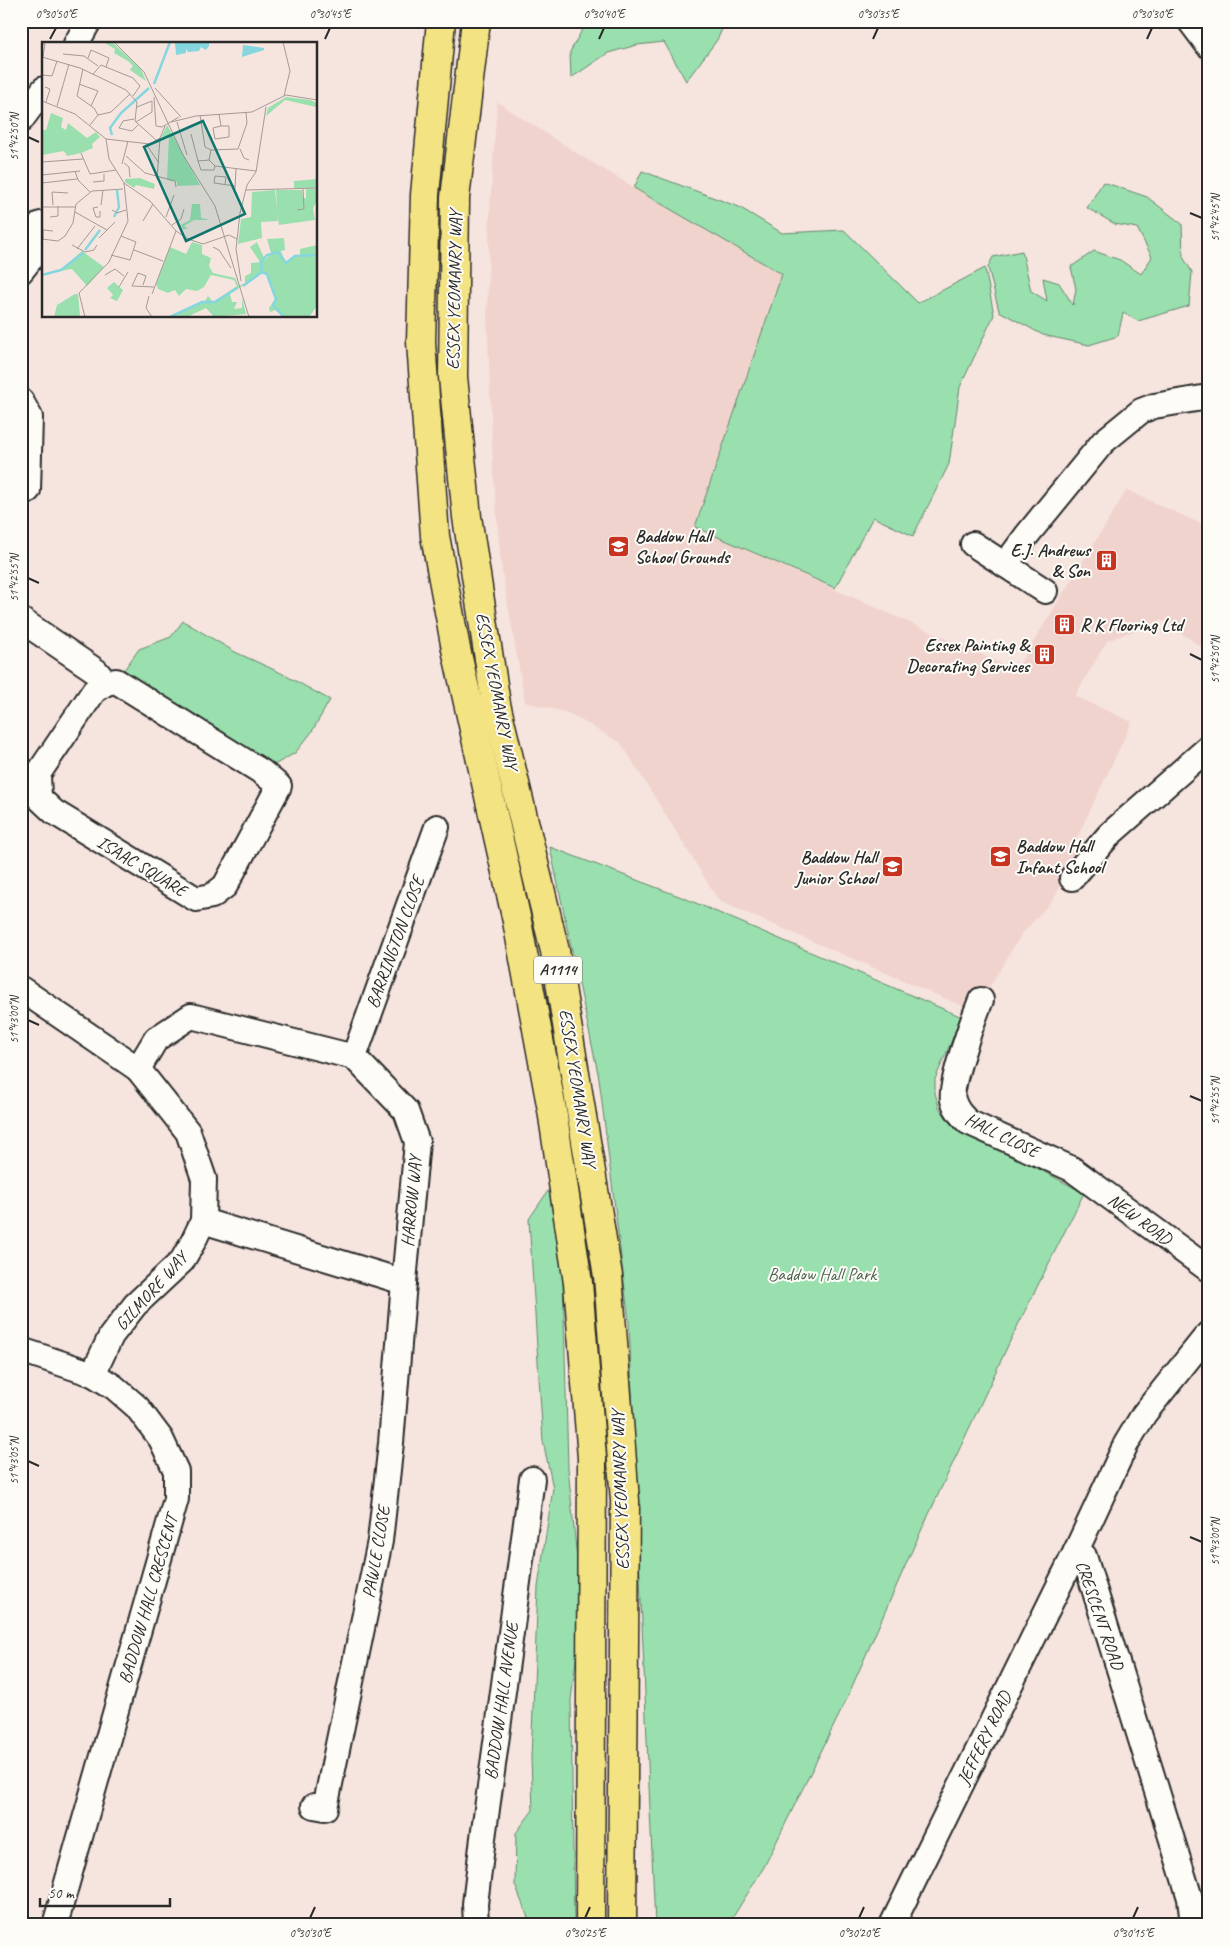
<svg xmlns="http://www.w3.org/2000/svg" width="1229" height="1946" viewBox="0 0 1229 1946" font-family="Caveat,sans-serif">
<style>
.built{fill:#f1d3cd}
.green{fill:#9ae0ae;stroke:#62866c}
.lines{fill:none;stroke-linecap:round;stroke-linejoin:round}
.minor-casing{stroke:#2b2b2b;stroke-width:28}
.major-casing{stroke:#2b2b2b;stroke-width:31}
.minor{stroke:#fdfcf7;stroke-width:24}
.major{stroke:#f4e382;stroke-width:28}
.ticks{fill:none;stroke:#2b2b2b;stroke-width:2}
.labels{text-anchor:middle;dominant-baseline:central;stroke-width:4;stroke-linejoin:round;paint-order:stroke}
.shield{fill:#fdfcf7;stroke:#6a6a68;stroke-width:1}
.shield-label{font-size:16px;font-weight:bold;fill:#2b2b2b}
.street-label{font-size:18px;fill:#2b2b2b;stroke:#fdfcf7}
.poi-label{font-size:18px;font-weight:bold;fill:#2b2b2b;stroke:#fdfcf7;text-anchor:start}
.park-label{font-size:18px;fill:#4c6152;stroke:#fdfcf7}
.inset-river{fill:none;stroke:#85d6df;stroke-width:2.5}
.inset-road{fill:none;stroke:#a59a96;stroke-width:1}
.view{fill:#0f766e;fill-opacity:0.15;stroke:#0f766e;stroke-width:2.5}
.inset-edge{fill:none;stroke:#2b2b2b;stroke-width:2.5}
.neatline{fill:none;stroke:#2b2b2b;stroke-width:2}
.ticks-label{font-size:12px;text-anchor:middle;fill:#2b2b2b}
</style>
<rect width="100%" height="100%" fill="#f6e4de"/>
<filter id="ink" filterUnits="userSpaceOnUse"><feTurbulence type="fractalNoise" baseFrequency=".02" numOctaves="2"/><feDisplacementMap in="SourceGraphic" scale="10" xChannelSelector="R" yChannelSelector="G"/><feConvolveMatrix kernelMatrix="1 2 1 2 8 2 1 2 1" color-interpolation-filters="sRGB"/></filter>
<g filter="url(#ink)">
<polygon class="built" points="497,102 586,159 782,274 695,527 1016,670 1127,490 1208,527 1208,651 1161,620 1107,641 1075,696 1132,722 1075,842 1074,860 1054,898 1021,935 984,996 967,1008 719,901 621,743 568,713 525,702 501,565 493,467 487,314 490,209"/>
<g class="green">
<polygon points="587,21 726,21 717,40 686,81 664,42 637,45 608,53 571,78 570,52"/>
<polygon points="642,171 739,207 782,233 844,230 918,303 985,268 994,315 960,387 949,464 913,536 873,517 835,588 695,527 782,274 634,188"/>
<polygon points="1103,182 1147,197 1182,224 1183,257 1192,272 1189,306 1138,321 1123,313 1118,336 1089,345 1043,335 999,311 988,267 993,257 1022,251 1031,291 1047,301 1043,278 1059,283 1073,305 1076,289 1071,267 1094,251 1120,260 1141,274 1152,257 1137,228 1115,224 1087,208"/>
<polygon points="183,621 235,652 281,673 330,700 311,733 295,753 262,772 116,681 139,649 171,637"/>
<polygon points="550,847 684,898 962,1017 935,1079 935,1093 939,1107 947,1119 960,1129 1022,1160 1084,1193 1011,1339 914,1546 843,1707 764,1867 728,1925 655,1925 629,1322 599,1078"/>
<polygon points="550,1188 562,1241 568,1468 582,1611 571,1700 574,1925 531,1925 515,1885 516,1833 533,1810 531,1758 538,1587 553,1488 543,1441 529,1219"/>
</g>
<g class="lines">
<defs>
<g id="minor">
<polyline points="1190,21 1208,45"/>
<polyline points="76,44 89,21"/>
<polyline points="21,120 44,89"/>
<polyline points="21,271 41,246 41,224"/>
<polyline points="21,401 30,417 28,490"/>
<polyline points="973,544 1045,591"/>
<polyline points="1005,565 1027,535 1103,442 1141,411 1154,406 1208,397"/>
<polyline points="21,620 96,671 106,683"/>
<polygon points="116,681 262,772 279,786 225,886 212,896 196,899 54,812 39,798 38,774 94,691 106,683"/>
<polyline points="1072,878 1110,834 1208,748"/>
<polyline points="21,989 138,1069 188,1132 204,1179 203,1221 193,1242 182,1261 135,1305 111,1336 93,1374"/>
<path d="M981,1000C974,1017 949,1085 953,1100C956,1110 961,1115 968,1122L1072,1169L1208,1269"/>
<polyline points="354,1057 437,827"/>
<polyline points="138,1069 156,1039 191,1016 354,1057 406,1111 417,1142 404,1282 203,1221"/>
<polyline points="21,1350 93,1374 114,1387 137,1407 161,1439 176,1471 176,1499 55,1925"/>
<polyline points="1076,1551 1084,1556 1190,1898 1193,1925"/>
<polyline points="314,1806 325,1808 380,1541 391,1443 404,1282"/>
<polyline points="476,1925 475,1904 483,1838 532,1479"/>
<polyline points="892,1925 1076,1551 1126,1444 1144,1414 1208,1334"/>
</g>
<g id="major">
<polyline points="441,21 425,195 421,342 435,536 456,649 517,921 552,1110 578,1283 592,1458 590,1925"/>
<polyline points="476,21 455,198 453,377 467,517 496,704 555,951 608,1276 625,1501 622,1925"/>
</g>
</defs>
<use href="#minor" class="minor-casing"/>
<use href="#major" class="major-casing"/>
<use href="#minor" class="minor"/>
<use href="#major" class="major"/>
</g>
</g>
<path class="ticks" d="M50,39L56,28M325,39L330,28M599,39L604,28M873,39L878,28M1147,39L1152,28M28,137L39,142M1190,213L1202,218M28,578L39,583M1190,654L1202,660M28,1020L39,1025M1190,1096L1202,1101M28,1461L39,1466M1190,1537L1202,1542M310,1918L315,1907M585,1918L590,1907M859,1918L864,1907M1133,1918L1138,1907"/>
<defs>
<symbol id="school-square" viewBox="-11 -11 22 22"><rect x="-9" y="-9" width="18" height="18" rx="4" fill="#c8321e" stroke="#fdfcf7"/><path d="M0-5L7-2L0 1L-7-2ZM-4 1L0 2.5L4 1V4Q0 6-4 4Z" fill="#fff"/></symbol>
<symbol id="building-square" viewBox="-11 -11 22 22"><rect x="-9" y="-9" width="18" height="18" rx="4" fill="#c8321e" stroke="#fdfcf7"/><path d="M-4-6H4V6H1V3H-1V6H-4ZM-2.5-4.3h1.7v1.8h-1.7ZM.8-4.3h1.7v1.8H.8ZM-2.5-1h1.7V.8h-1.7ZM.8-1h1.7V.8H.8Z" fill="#fff"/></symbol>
</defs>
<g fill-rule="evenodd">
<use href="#school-square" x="606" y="534" width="25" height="25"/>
<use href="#building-square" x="1094" y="548" width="25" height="25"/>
<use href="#building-square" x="1052" y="612" width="25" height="25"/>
<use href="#building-square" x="1032" y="642" width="25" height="25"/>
<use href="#school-square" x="988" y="844" width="25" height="25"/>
<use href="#school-square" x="880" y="854" width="25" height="25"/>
</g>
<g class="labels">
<rect class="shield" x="534" y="956.5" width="48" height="27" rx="4"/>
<g class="shield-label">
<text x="558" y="970">A1114</text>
</g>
<g class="street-label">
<text transform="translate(454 290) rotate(-89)">ESSEX YEOMANRY WAY</text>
<text transform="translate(497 691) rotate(79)">ESSEX YEOMANRY WAY</text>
<text transform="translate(142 866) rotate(31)">ISAAC SQUARE</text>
<text transform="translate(395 942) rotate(-70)">BARRINGTON CLOSE</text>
<text transform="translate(578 1088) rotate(81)">ESSEX YEOMANRY WAY</text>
<text transform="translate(1002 1135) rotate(26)">HALL CLOSE</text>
<text transform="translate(411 1201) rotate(-85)">HARROW WAY</text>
<text transform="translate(1140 1219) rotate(36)">NEW ROAD</text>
<text transform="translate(151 1291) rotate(-48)">GILMORE WAY</text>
<text transform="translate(620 1490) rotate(-92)">ESSEX YEOMANRY WAY</text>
<text transform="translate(376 1552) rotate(-80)">PAWLE CLOSE</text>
<text transform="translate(148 1599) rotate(-74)">BADDOW HALL CRESCENT</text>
<text transform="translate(1100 1615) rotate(71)">CRESCENT ROAD</text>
<text transform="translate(501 1701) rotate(-82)">BADDOW HALL AVENUE</text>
<text transform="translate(984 1738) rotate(-64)">JEFFERY ROAD</text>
</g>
<g class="poi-label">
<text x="635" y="536">Baddow Hall<tspan x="635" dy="21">School Grounds</tspan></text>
<text x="1090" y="550" text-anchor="end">E.J. Andrews<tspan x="1090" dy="21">&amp; Son</tspan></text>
<text x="1080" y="625">R K Flooring Ltd</text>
<text x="1029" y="645" text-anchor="end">Essex Painting &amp;<tspan x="1029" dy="21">Decorating Services</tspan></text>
<text x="1016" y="846">Baddow Hall<tspan x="1016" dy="21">Infant School</tspan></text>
<text x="877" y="857" text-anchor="end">Baddow Hall<tspan x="877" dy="21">Junior School</tspan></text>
</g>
<g class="park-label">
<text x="822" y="1274">Baddow Hall Park</text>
</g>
</g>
<g transform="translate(42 42)">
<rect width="275" height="275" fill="#f6e4de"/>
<path d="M61,0H70L99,27L104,39L88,28L91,24L86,19L72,11L73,7ZM244,55L268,58L275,61L274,65L243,58L224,74L226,66ZM9,71L21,76L19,85L24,88L26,81L45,96L54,90L58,95L50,102L51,106L39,111L25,114L22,109L0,113V88H4ZM125,83L158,143L135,144V140L125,138L127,94L119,96ZM98,136L113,142L112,147L94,143L92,146L83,140V137ZM275,137V146H252V139ZM264,147H275V159L271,166L273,178L237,183L235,169L236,179L219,180L220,196L196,202L199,177L209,175L210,150L233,148L235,168L234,148H260L261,156H264ZM150,162H158L159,176L168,178H152L142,184L146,187H141L139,183L148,178ZM242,196L243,208L239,209L243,220L258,213V207L275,203V264L267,275H241L233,268L228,270L227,266L233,257L224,233L220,231L188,252L190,260H195L192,267L200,266V256L204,272L172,275L164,266L145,275H126L163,259L166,254L171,260L195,244L192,238L169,233L162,245L155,249L144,247L137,254L133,248L126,251L116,247L114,242L128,205L144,212L150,200L160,203V212L169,216L167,224L171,231L193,236L197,244L203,241V234L209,231V221L218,220L208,205L215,200L223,218L229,211L225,197ZM40,209L62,225L45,244L30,227L17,229ZM72,240L81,248L75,259L68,256L71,253L65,246ZM33,252H36L38,274L44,275H12L15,263Z" fill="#9ae0ae"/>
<path d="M133,0H167V4L164,8L159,5L157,9L146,10L144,7V11L134,13ZM201,3L222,6V8L200,15Z" fill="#85d6df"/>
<path class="inset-river" d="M112,42L128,0M70,93L68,86L79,71L107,46M72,175L77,165L75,148M43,208L58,188M0,233L19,228L41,211M201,244L220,230M128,275L160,260H173L195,246M242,275L231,263L234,257L225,232L220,230L219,220L225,213L236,210L244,221L253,214L275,213"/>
<path class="inset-road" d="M72,0L102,30L141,113L173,164L207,275M241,0L248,29L242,54M0,2H3L1,15M21,12L42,14L56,24M0,15L38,26L84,48L95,60L93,79L114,98M46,16L49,8L67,16L64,25M41,27L35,54L52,66L56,73M51,32L59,23L91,36L98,44L91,54M0,33L10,34L15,19M37,42L56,49L49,64M3,45L8,47L4,60M113,46L139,75M112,55L114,84L120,85L137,75M0,59L33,72L64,97M15,64L27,22M177,72L179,84L171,86L173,97L187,95V84H179M158,73L163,105L169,108L196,107L205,81L204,71M92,77L81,79L77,86L90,89L96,83M94,80L110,70V59L95,65M129,80L154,74L210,70L244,53L275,58M135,80L145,113M48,83L56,73L69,70L88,52M149,92L156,119M64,97L108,102L118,96L123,84M104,102L117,121M198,107L202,116L207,118M169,108L167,118L173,124L214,129M39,111L48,132L74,128M84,114L103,131L133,139L134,145M167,118L156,119L159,128H172L173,124M0,120L41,117M82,121L87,125L88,135M80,122L86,99M33,129L36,138L48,150M0,133L38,129M115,137L118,96M51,140L62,139V132M0,141L35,137M82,141L108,159L134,189L146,197L161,202L187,193L195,197M183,142L184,135L173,134L172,141L193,144M193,147L194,126M204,148L275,146M11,163L10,150L26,151M59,163L61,148M1,165H33M56,165L51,166L54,175H58V169M70,168L75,171L84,168M255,168L262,167L261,147M33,170L65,188M8,175L16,174V164M124,175L132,153M101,179L111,162M130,183L139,177L142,167M57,196L73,180M0,197L16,199L23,194L31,181L34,162L50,149L81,147M1,198V188L11,189M30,203L43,210L52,208L55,203M171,205L177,208L189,226M35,207L53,184M92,208L121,219M69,213L88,218L94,200L79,194M63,233L73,227L82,234M199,239L194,207L198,171L205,143L214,130L224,65M101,243L104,234L96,231L90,244L112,245M77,245L86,230M110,252L134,189M107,254L104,266L110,275M43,275L37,251L67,220L86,179L82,141L67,117L64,97"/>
<path class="view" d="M161,79L203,172L144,199L102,105Z"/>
<rect width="275" height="275" class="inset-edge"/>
</g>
<rect width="1229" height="1946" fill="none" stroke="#fdfcf7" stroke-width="55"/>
<path d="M40 1898v8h130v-8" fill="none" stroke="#2b2b2b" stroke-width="2.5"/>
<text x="48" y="1898" font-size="15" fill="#2b2b2b" stroke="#fdfcf7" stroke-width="4" paint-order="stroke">50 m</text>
<rect x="28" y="28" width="1174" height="1890" class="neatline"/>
<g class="ticks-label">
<text x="56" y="18">0°30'50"E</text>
<text x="330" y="18">0°30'45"E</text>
<text x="604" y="18">0°30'40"E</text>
<text x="878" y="18">0°30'35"E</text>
<text x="1152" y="18">0°30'30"E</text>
<text transform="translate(14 137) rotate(-90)" y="4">51°42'50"N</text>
<text transform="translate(1215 218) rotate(-90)" y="4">51°42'45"N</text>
<text transform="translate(14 578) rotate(-90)" y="4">51°42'55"N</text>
<text transform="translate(1215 660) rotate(-90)" y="4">51°42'50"N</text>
<text transform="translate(14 1020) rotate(-90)" y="4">51°43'00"N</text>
<text transform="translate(1215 1101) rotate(-90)" y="4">51°42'55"N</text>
<text transform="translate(14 1461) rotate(-90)" y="4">51°43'05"N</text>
<text transform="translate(1215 1542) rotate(-90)" y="4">51°43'00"N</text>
<text x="310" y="1937">0°30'30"E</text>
<text x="585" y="1937">0°30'25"E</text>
<text x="859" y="1937">0°30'20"E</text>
<text x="1133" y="1937">0°30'15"E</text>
</g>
</svg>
